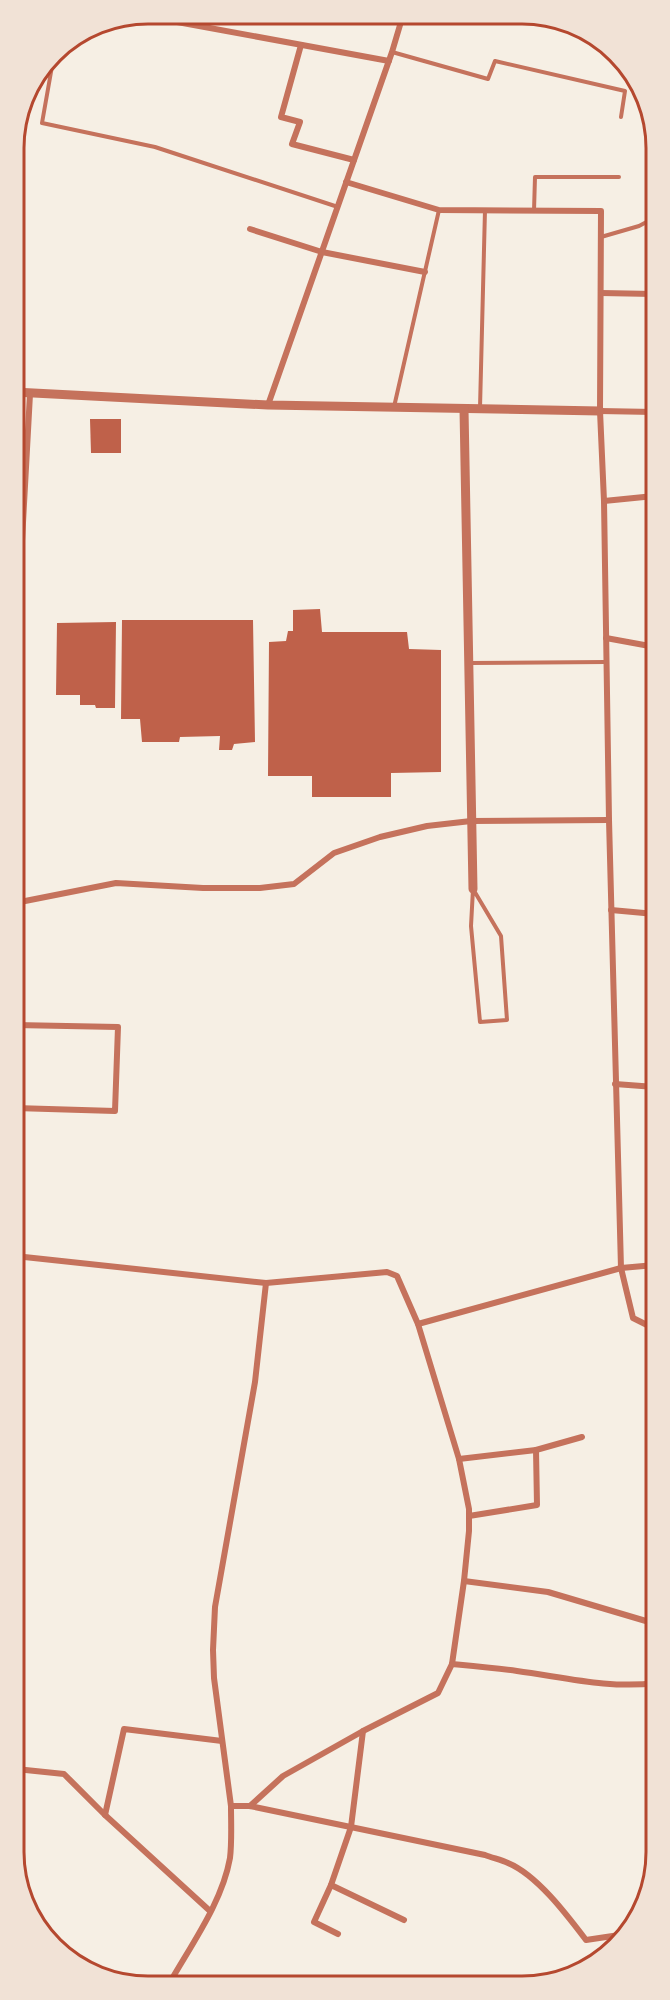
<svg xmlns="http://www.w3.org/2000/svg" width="670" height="2000" viewBox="0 0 670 2000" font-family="Barlow,sans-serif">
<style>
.building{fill:#bf614a}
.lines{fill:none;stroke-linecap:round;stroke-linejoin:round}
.path{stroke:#b5482f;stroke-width:2}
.service{stroke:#c5725c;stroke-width:4}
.minor{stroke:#c5725c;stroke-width:6}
.tertiary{stroke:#c5725c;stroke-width:9}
.rim{fill:none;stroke:#b5482f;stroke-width:3}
</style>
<rect width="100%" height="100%" fill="#f6efe4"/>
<g class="building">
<polygon points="90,419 121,419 121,453 91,453"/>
<polygon points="320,609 322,632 407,632 409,649 441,650 441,772 391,773 391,797 312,797 312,776 268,776 269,642 286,641 288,631 293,631 293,610"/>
<polygon points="122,620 253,620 255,742 234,744 232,750 219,750 220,736 180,737 179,742 142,742 140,719 121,719"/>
<polygon points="116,622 115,708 96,708 95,705 80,705 80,695 56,695 57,623"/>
</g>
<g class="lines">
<g class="path">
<polyline points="195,1983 553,1981"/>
<polyline points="152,1984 155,1983"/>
</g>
<g class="service">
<polyline points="392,52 488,79 495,61 625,91 621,117"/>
<polyline points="54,55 42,123 155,147 338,207"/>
<polyline points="534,211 535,177 619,177"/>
<polyline points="601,237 639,226 654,218"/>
<polyline points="394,407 439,210"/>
<polyline points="480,408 485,210"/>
<polyline points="470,663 606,662"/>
<polygon points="473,889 501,936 507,1020 480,1022 471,926"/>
</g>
<g class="minor">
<polyline points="139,15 389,61"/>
<polyline points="301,45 281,117 300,122 292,144 354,160"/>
<polyline points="346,182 439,210 601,211 600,411 604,501 609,820 621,1268 633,1318 655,1329"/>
<polyline points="250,229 322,252 425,272"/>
<polyline points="601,293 654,294"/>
<polyline points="268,405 392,52 403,15"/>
<polyline points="600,411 654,412"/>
<polyline points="604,501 654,496"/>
<polyline points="606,638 655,647"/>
<polyline points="15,776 17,612 21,559 30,394"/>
<polyline points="15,903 116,883 203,888 260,888 294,884 334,853 380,837 427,826 471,821 609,820"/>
<polyline points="611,910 655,914"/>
<polyline points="15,1025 118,1027 115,1111 15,1108"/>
<polyline points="615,1084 655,1087"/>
<polyline points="15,1256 266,1283 387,1272 397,1276 418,1324 459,1459 469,1509 469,1531 464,1581 452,1664 438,1693 363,1731 283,1776 250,1806"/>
<polyline points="418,1324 621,1268 655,1265"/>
<polyline points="459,1459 536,1450"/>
<polyline points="469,1516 537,1505 536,1450 582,1437"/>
<polyline points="464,1581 548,1592 656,1624"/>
<path d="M452,1664C473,1666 495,1668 517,1671C563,1677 609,1689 656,1683"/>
<polyline points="363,1731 351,1827 331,1885 404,1920"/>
<polyline points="16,1769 64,1774 105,1815 210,1911"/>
<polyline points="231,1806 214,1678 213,1650 215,1607 255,1382 266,1283"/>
<polyline points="105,1815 124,1729 222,1741"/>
<polyline points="331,1885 314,1922 338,1934"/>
<path d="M169,1984C191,1945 222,1903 230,1858C232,1841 231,1823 231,1806H250L485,1855C493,1858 501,1860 508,1863C537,1875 567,1915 586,1940L626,1934"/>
</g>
<g class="tertiary">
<polyline points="14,392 268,405 600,411"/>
<polyline points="464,409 473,889"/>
</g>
</g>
<path d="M0 0H670V2000H0ZM148 24H522A124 124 0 0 1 646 148V1852A124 124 0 0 1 522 1976H148A124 124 0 0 1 24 1852V148A124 124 0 0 1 148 24Z" fill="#f1e2d6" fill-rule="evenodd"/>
<path class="rim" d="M148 24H522A124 124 0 0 1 646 148V1852A124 124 0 0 1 522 1976H148A124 124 0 0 1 24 1852V148A124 124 0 0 1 148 24Z"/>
</svg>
